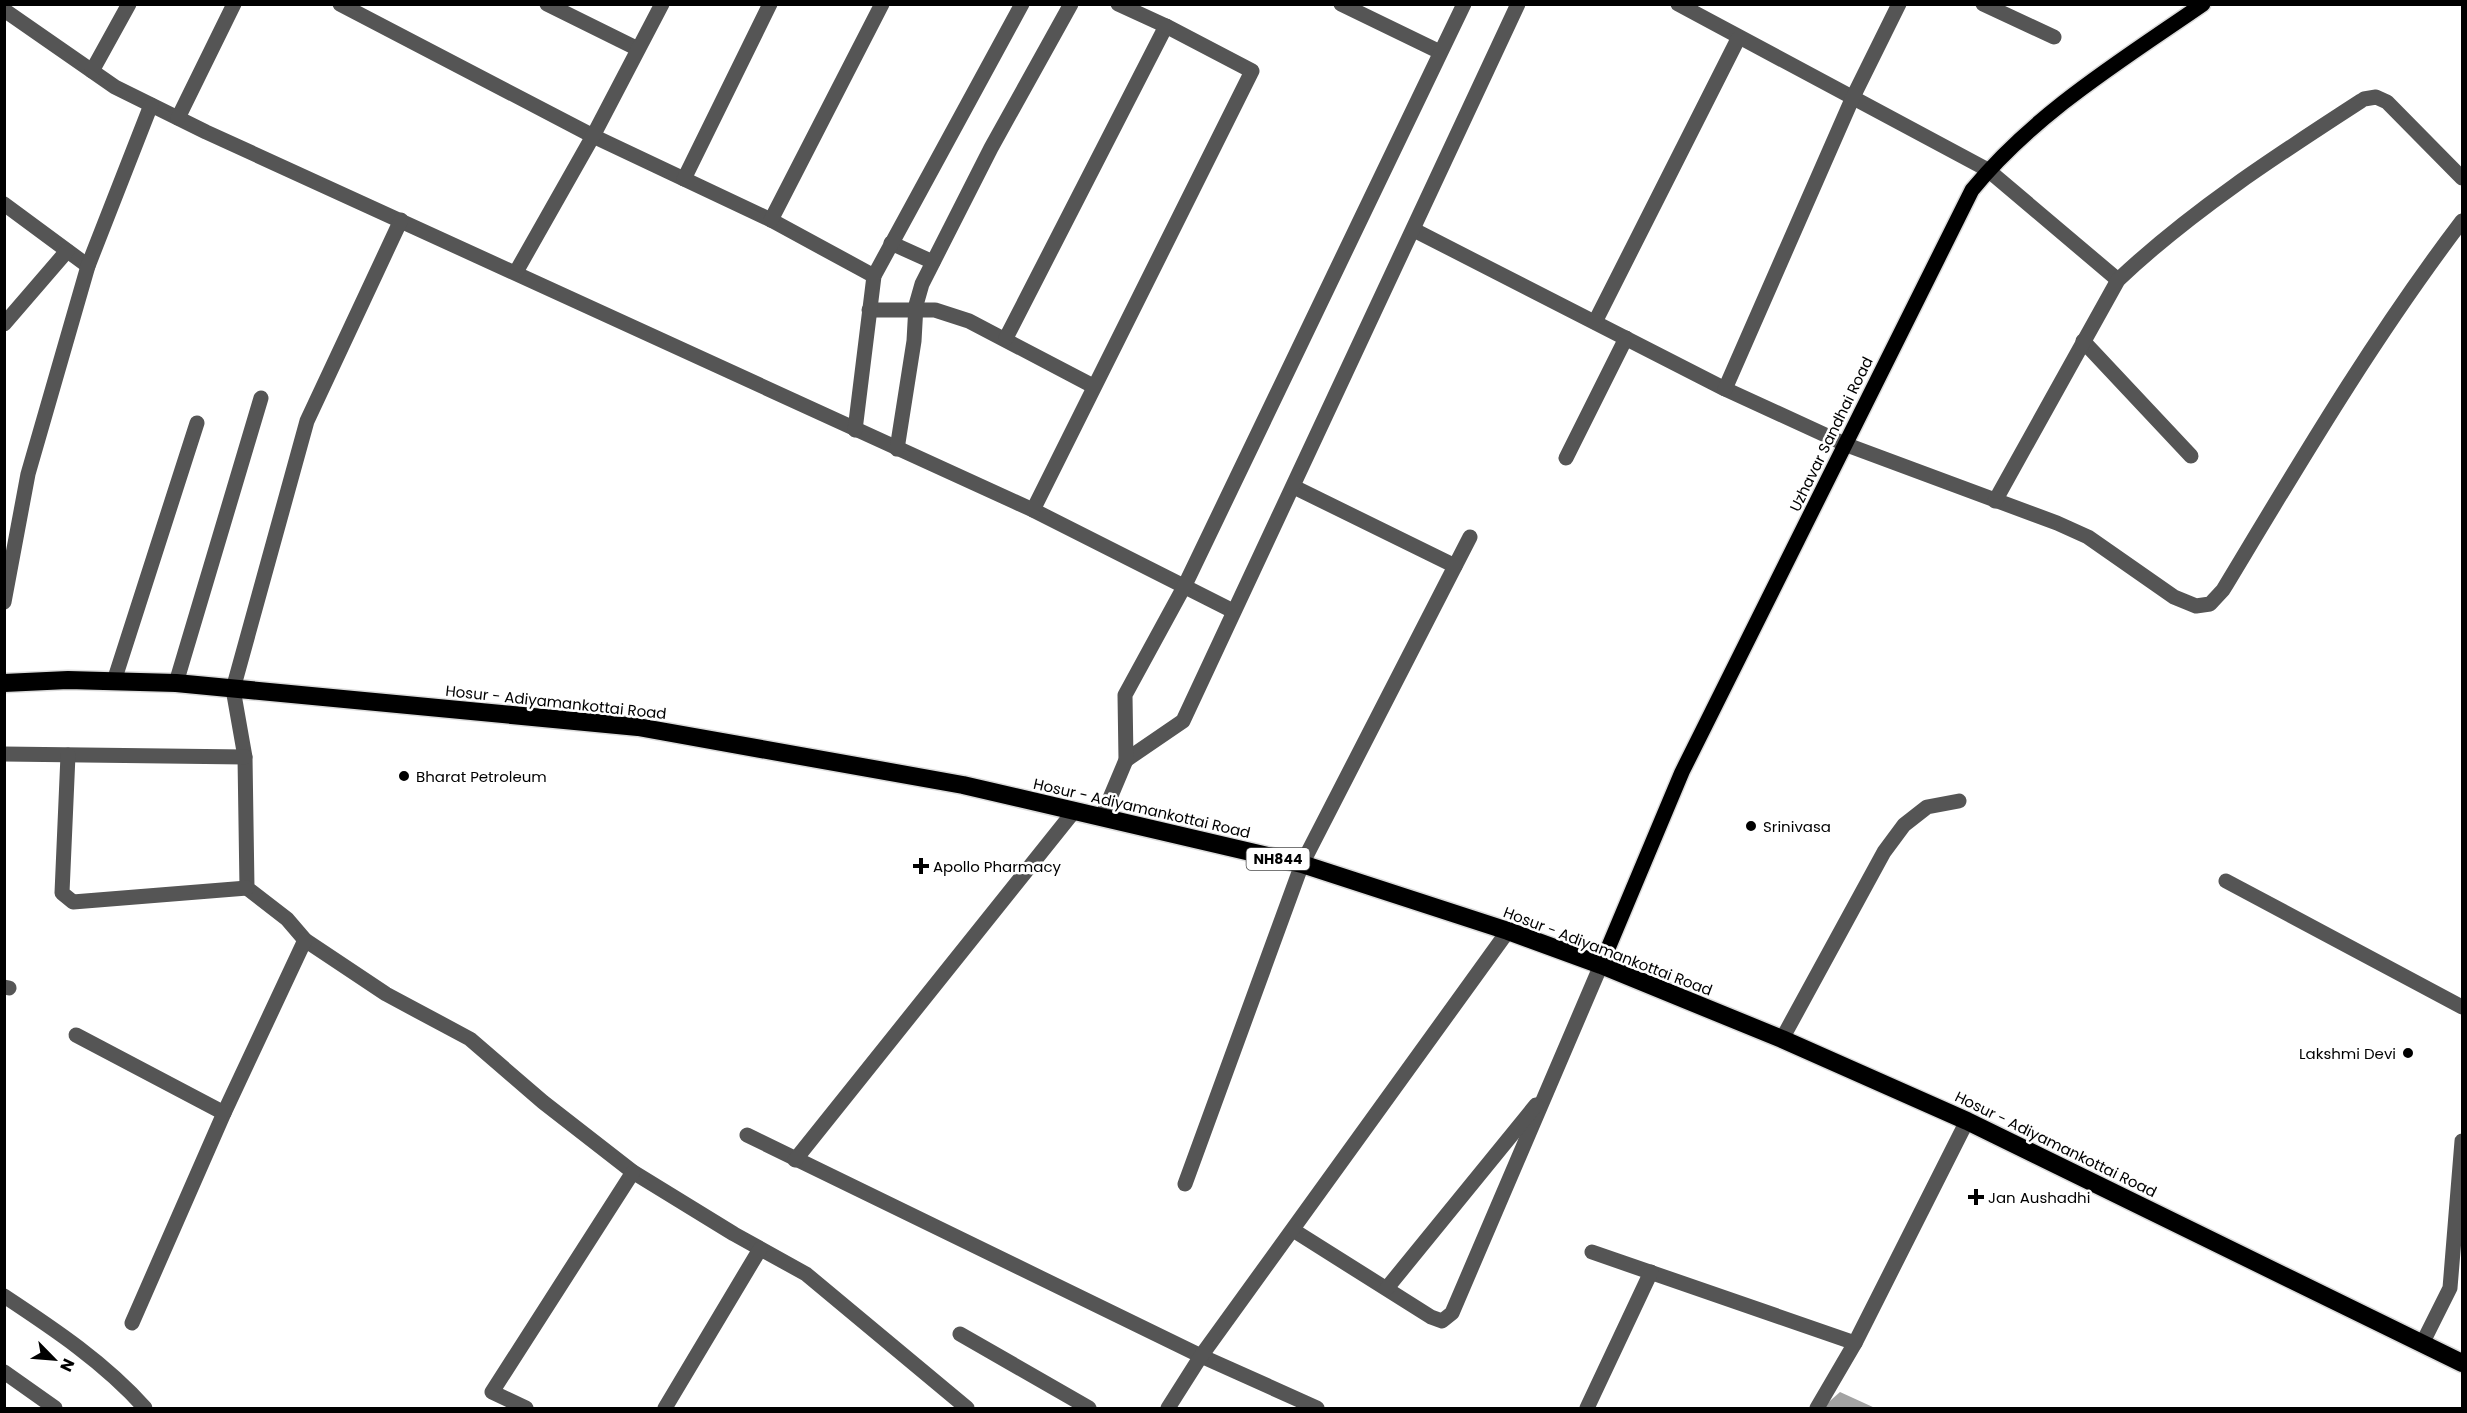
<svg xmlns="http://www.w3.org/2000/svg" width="2467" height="1413" viewBox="0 0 2467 1413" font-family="Poppins,sans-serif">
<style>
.water{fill:#a3a3a3}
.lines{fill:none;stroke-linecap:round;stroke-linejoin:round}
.major-casing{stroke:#dbdbdb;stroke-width:18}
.highway-casing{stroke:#dbdbdb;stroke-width:21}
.minor{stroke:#555;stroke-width:15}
.major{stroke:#000;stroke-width:15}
.highway{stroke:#000;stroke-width:18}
.poi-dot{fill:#000;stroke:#fff;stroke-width:2}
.labels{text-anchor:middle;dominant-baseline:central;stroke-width:5;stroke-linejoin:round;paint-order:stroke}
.shield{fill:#fff;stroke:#4c4c4c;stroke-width:1.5}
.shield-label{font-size:14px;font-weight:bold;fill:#000}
.street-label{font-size:15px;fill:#000;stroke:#fff}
.poi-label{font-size:15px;fill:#000;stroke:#fff;text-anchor:start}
</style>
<rect width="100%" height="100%" fill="#fff"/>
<polygon class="water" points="1840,1392 1875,1408 1822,1408"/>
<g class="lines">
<defs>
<path id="major" d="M1601,965L1682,772L1972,190C2035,113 2122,60 2203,4"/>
<polyline id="highway" points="4,683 68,680 176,683 638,727 963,785 1302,864 1508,931 1601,965 1782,1039 1967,1121 2462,1363"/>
</defs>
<use href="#major" class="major-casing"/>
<use href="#highway" class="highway-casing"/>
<g class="minor">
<polyline points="340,4 593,136 684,179"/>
<polyline points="547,4 638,49"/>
<polyline points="770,4 684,179 771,220 874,276"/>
<polyline points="1341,4 1440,52"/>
<polyline points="1678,4 1988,170 2118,280"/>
<polyline points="1983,4 2054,37"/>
<polyline points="4,10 115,87 206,132 1033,510 1233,611"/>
<polyline points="92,71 129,4"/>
<polyline points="178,118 234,4"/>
<polyline points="4,204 88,266"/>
<polyline points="401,220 307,421 233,689 245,757 247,888 287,919 305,940 386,994 470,1039 543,1102 633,1172 734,1234 806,1274 967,1408"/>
<polyline points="771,220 882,4"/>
<path d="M1414,230L1725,389L1847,445L2057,523L2088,537L2174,597L2196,606L2210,604L2223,590C2299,464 2373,338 2462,221"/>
<polyline points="891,243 933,262"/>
<polyline points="516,272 593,136 662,4"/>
<polyline points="869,310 935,310 969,321 1093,386"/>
<polyline points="1595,322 1738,39"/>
<polyline points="4,324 67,251"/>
<polyline points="1006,338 1166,26 1118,4"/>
<polyline points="2083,341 2191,456"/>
<polyline points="1725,389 1853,97 1899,4"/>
<polyline points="855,430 874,276 1022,4"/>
<polyline points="897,449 914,341 916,305 922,284 991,148 1071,4"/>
<polyline points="1566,458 1626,338"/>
<polyline points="1294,487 1455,566"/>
<path d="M1995,501L2118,280C2192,210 2279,154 2364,99L2376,97L2387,102L2462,178"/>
<polyline points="1033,510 1252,71 1166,26"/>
<polyline points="4,602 28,474 88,266 151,105"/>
<polyline points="114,681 197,423"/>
<polyline points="176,683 261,398"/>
<polyline points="4,754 245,757"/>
<polyline points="68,755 62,893 73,902 247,888"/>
<polyline points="1126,760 1183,721 1518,4"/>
<polyline points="1102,817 1126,760 1125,695 1185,585 1464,4"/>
<polyline points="2226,881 2462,1007"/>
<polyline points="4,987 9,988"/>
<polyline points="76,1035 224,1113"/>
<polyline points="1782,1039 1884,852 1904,825 1927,807 1959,801"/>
<polyline points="747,1135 1201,1356 1317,1408"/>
<polyline points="795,1160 1075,810"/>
<polyline points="1185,1184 1302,864 1470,537"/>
<polyline points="1293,1230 1431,1317 1442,1321 1452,1313 1601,965"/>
<polyline points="1592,1252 1855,1343"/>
<polyline points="1387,1288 1536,1105"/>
<path d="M4,1296C54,1329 105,1363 145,1408"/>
<polyline points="132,1323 224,1113 305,940"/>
<polyline points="960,1334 1089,1408"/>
<polyline points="2423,1342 2450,1288 2462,1141"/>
<polyline points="4,1372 55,1408"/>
<polyline points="526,1408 492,1392 633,1172"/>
<polyline points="665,1408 760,1249"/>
<polyline points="1168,1408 1201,1356 1508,931"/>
<polyline points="1587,1408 1651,1272"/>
<polyline points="1817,1408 1855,1343 1967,1121"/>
</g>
<use href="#major" class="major"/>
<use href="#highway" class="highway"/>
</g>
<g class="poi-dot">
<circle cx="404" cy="776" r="6"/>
<circle cx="1751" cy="826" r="6"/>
<path d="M918 857h6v6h6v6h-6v6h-6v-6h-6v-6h6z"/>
<circle cx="2408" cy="1053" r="6"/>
<path d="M1973 1188h6v6h6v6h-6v6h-6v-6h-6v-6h6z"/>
</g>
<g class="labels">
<rect class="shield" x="1246.5" y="848" width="63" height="22" rx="4.5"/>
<g class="shield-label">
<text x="1278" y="859">NH844</text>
</g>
<g class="street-label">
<text transform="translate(1831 434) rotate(-64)">Uzhavar Sandhai Road</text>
<text transform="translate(556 702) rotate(6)">Hosur - Adiyamankottai Road</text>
<text transform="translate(1142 808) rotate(13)">Hosur - Adiyamankottai Road</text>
<text transform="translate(1608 951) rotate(21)">Hosur - Adiyamankottai Road</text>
<text transform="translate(2056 1144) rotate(26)">Hosur - Adiyamankottai Road</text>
</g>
<g class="poi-label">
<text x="416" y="776">Bharat Petroleum</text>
<text x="1763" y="826">Srinivasa</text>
<text x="933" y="866">Apollo Pharmacy</text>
<text x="2396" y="1053" text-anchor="end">Lakshmi Devi</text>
<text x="1988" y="1197">Jan Aushadhi</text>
</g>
</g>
<rect width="2467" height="1413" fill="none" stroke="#000000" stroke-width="12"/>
<g transform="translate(54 1359) rotate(115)" stroke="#ffffff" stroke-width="4.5" paint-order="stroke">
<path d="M0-4.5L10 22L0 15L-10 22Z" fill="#000000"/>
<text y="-9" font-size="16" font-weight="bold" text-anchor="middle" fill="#000000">N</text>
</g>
</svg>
